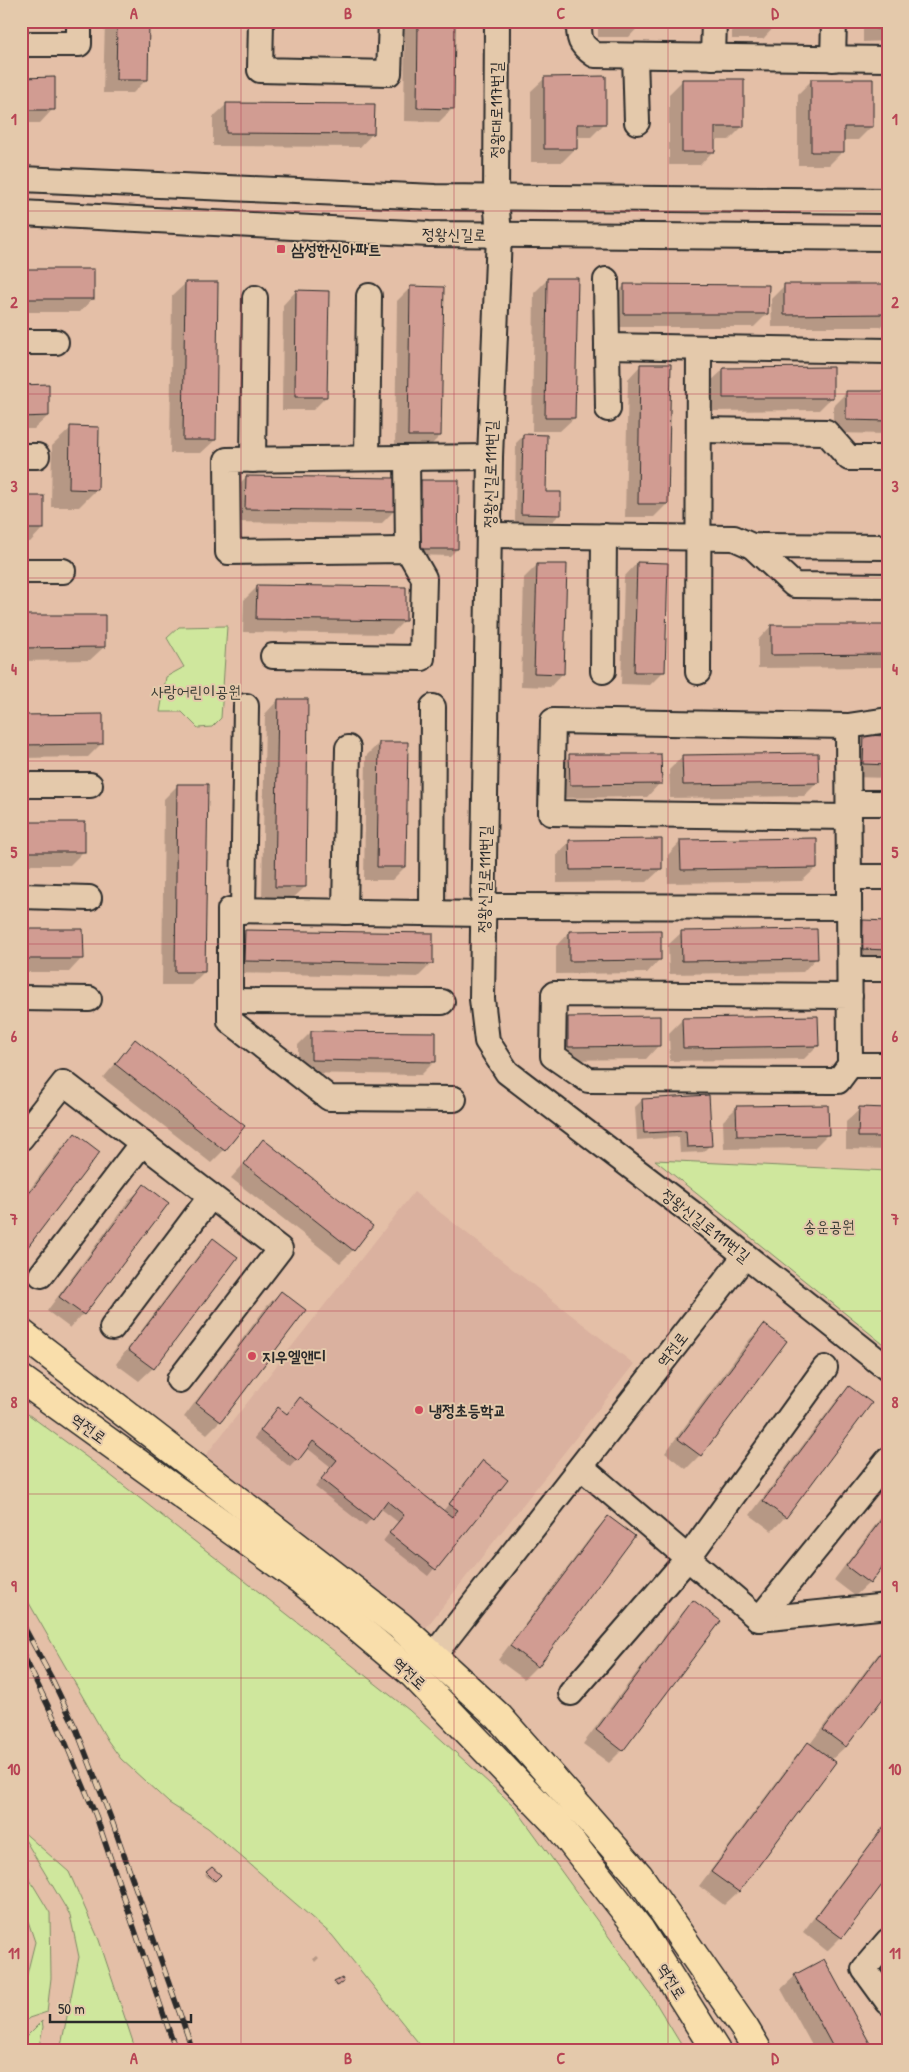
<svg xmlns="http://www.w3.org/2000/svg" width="909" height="2072" viewBox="0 0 909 2072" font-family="'Patrick Hand','Poor Story',sans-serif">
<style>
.built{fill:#dab19f}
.green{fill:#cfe79d;stroke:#7d8964}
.shadow{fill:#0003}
.building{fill:#d19c92;stroke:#2b2b2b}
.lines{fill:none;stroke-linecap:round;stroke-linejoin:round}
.minor-casing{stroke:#2b2b2b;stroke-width:28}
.major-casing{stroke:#2b2b2b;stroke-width:31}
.minor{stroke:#e4c9ab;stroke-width:24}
.major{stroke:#f9deab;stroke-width:28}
.rail-casing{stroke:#2b2b2b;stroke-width:5.5}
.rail{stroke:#e4c9ab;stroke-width:4;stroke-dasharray:11;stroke-linecap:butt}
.grid{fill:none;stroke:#b84454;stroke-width:1;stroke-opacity:0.55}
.poi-dot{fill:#d1495b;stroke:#e4c9ab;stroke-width:2}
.labels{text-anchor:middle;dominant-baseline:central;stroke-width:4;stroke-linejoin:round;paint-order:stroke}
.street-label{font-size:16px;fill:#2b2b2b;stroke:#e4c9ab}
.poi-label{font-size:16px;font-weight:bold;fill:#2b2b2b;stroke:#e4c9ab;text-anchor:start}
.park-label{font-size:16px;fill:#3b3e36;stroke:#e4c9ab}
.neatline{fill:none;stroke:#b84454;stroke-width:2}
.grid-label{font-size:16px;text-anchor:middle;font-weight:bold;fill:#b84454}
</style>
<rect width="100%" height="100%" fill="#e4bfa7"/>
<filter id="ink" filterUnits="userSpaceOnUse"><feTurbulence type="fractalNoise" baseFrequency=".02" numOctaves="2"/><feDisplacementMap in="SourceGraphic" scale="10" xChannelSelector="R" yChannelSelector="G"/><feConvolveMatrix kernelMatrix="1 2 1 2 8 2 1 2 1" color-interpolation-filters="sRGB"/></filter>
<g filter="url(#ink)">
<polygon class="built" points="414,1192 634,1364 425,1629 205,1456"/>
<g class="green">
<polygon points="227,626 221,718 212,727 198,728 182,712 160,712 166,677 184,667 167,638 179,627"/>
<polygon points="655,1160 888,1171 888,1348"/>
<polygon points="21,1409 100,1467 409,1710 514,1806 651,1995 685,2051 425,2051 332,1935 208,1828 169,1803 121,1759 108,1741 21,1589"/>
<polygon points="21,1830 69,1872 99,1940 136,2051 60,2051 79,1957 70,1915 21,1833"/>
<polygon points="21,1865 50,1913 51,1978 47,2012 29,2018 21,2026 21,1998 35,1942 21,1900"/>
<polygon points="42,2021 43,2027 38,2051 21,2051 21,2042"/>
</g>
<g class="shadow">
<polygon points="105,21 148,21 146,80 133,93 103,93"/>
<polygon points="405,21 453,21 453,108 439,122 404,121"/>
<polygon points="598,21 642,21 642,23 629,37 598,37"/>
<polygon points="732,21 776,21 776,25 763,39 732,39"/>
<polygon points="863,21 888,21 888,41 863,42"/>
<polygon points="545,78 605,123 591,137 575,137 576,148 562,162 531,162 531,91"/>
<polygon points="21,79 53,109 40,123 21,123"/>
<polygon points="812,80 872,126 858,140 843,140 843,151 829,165 798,165 798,94"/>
<polygon points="682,81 743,126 729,140 713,140 713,151 700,165 669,165 669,94"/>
<polygon points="227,104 373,133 360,147 213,146 213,117"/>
<polygon points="21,270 93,298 80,312 21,312"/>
<polygon points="548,279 574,418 560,431 532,431 534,293"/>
<polygon points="186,283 215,440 201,453 170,453 172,296"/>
<polygon points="785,285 888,285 888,319 880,327 772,327 771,299"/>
<polygon points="624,286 767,314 754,327 611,327 611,299"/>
<polygon points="411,287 440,436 427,449 395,449 397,301"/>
<polygon points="296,291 326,397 313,410 282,410 283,305"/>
<polygon points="641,365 667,504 654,517 625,517 628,379"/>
<polygon points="724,369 832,397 819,410 710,411 710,382"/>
<polygon points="21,386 48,416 34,429 21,429"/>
<polygon points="847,392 888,393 888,434 833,433 833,406"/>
<polygon points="71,428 97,489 79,507 51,507 52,446"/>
<polygon points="523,436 545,493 560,514 553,521 515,521 516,443"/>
<polygon points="246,477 394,511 381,524 232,522 233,490"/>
<polygon points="421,481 457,549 450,556 414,555 414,488"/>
<polygon points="21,497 43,528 30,542 21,542"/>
<polygon points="637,563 663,672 650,685 621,684 624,577"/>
<polygon points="537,565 563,673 550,687 521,686 524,578"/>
<polygon points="257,587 405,620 391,634 243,632 244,600"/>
<polygon points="21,616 104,647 90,660 21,661"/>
<polygon points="771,626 888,626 888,667 758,668 758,640"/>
<polygon points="278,700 305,887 291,900 262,900 265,714"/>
<polygon points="21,716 101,744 88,757 21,758"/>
<polygon points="864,737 888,737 888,778 850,777 851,750"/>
<polygon points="379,743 405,867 392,880 364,880 366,756"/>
<polygon points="570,756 660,783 647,797 557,798 556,769"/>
<polygon points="683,756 817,783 804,796 670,798 669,770"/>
<polygon points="178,785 204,972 191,985 162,985 164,799"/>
<polygon points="21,823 84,851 70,865 21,865"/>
<polygon points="570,841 661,869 647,882 557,883 557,855"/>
<polygon points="681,841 816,868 802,881 668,883 668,855"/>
<polygon points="863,922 888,922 888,963 849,962 850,935"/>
<polygon points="21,931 82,958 69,972 21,972"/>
<polygon points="246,932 432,963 418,977 232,973 232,945"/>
<polygon points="569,932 660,959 647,973 556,974 556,946"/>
<polygon points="682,932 816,958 803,972 669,974 668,945"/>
<polygon points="568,1018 659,1045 646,1059 555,1060 555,1032"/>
<polygon points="683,1019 818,1045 804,1059 670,1061 669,1033"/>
<polygon points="311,1032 435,1061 421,1075 298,1073 298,1045"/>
<polygon points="135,1041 224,1150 211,1163 103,1078"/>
<polygon points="642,1100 710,1145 703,1152 680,1153 679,1137 637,1140 635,1107"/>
<polygon points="737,1107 827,1135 814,1148 724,1149 723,1121"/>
<polygon points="860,1109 888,1109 888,1150 846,1149 846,1122"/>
<polygon points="75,1135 21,1254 21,1201 61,1148"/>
<polygon points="264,1141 353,1250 340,1263 231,1178"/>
<polygon points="144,1186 167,1204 83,1314 70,1328 47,1311 130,1199"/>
<polygon points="213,1239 153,1368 139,1381 116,1364 200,1253"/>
<polygon points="281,1292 220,1421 207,1434 184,1417 267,1306"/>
<polygon points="764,1325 785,1341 700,1455 686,1469 665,1453 750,1339"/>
<polygon points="849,1388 870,1403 785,1517 772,1531 750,1515 836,1401"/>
<polygon points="294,1406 443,1511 477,1469 506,1480 428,1576 383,1541 398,1522 380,1508 365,1526 315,1487 331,1467 307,1448 290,1467 254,1438 272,1416 286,1415"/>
<polygon points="888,1508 888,1557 869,1583 855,1596 834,1580"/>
<polygon points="608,1517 537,1666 524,1679 498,1660 595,1531"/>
<polygon points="693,1602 622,1750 609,1763 583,1744 680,1615"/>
<polygon points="888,1641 888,1689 845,1747 831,1760 834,1762 738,1892 724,1905 699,1886 795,1757 809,1743 810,1744"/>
<polygon points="888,1820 888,1875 841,1937 827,1951 803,1932"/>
<polygon points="212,1868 219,1875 213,1882 205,1875"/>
<polygon points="317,1956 319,1958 315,1962 313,1959"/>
<polygon points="795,1976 872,2051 815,2051 781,1989"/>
</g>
<g class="building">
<polygon points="117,21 149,21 148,80 116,80"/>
<polygon points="418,21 455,21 454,109 417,108"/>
<rect x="611" y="21" width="32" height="3"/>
<rect x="745" y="21" width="32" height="5"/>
<rect x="876" y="21" width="12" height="8"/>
<polygon points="606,76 606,124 577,124 577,149 544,149 544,77"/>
<polygon points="55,77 55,110 21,110 21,78"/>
<polygon points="682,79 744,79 744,127 715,127 715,152 682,152"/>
<polygon points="811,79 873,79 873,127 844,127 844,152 811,152"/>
<polygon points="226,103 375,104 374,134 226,133"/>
<rect x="21" y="269" width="73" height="30"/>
<polygon points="547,278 578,278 575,418 545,418"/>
<polygon points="185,282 218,282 216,440 183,440"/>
<polygon points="624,284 769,285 768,314 624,314"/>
<polygon points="784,284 888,284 888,314 784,315"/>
<polygon points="410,286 444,287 441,436 408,436"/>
<polygon points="296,290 329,291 327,397 295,397"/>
<polygon points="640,364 671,364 668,504 638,504"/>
<polygon points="833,367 833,398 723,398 723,368"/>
<polygon points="49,384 49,416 21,417 21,385"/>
<polygon points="846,391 888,391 888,421 846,420"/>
<polygon points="70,426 99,427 98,490 69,489"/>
<polygon points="523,434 547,435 546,492 561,492 561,515 521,514"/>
<polygon points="246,476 396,478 395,511 245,509"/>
<polygon points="421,480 459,480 458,549 420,549"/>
<rect x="21" y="496" width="23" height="33"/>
<polygon points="637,562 668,563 665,672 634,672"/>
<polygon points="537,564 567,564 564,674 534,673"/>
<polygon points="257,585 406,587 406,621 256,619"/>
<polygon points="21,615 105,615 105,647 21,648"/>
<polygon points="771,625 888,625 888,654 771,655"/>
<polygon points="278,699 308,699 306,887 275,887"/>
<polygon points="103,714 103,744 21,745 21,715"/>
<polygon points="864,735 888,736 888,765 863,764"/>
<polygon points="379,742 408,742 406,867 377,867"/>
<polygon points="818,753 819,783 683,785 682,755"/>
<polygon points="569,754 661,754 662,784 570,785"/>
<polygon points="177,784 208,784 205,972 175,972"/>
<rect x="21" y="822" width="64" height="30"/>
<polygon points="817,838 817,868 681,870 680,840"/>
<polygon points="662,839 662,869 570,870 569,840"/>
<polygon points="863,920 888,921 888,950 862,949"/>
<polygon points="21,929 83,929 84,959 21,959"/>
<polygon points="817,929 818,959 682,961 681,931"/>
<polygon points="245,930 433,933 433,964 244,961"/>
<polygon points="661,930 661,960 569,961 569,931"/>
<polygon points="660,1016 660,1046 568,1047 568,1017"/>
<polygon points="818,1016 819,1046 683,1048 682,1018"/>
<polygon points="311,1031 436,1032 436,1062 311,1060"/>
<polygon points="135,1039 245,1126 225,1151 115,1064"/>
<polygon points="709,1095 712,1146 687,1147 686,1131 644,1133 642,1099"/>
<polygon points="828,1105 829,1135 737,1136 736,1106"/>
<polygon points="859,1107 888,1108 888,1137 858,1137"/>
<polygon points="75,1133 100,1152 21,1256 21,1204"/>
<polygon points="263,1139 373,1226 354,1251 244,1164"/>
<polygon points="144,1184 169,1203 84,1315 59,1297"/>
<polygon points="213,1238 238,1257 154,1369 128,1350"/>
<polygon points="281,1291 306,1310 221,1422 196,1403"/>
<polygon points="764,1324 787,1341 701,1456 678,1439"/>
<polygon points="849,1386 872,1403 786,1518 763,1501"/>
<polygon points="300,1397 452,1517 458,1510 449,1504 483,1460 508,1480 436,1570 389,1533 404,1515 387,1501 373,1520 321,1479 337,1460 313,1441 298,1461 260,1431 278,1407 287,1414"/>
<polygon points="888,1511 888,1559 870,1584 846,1566"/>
<polygon points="608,1516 635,1536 538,1667 510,1646"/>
<polygon points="693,1600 721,1621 623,1751 596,1730"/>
<polygon points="888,1643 888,1692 846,1747 823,1730"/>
<polygon points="808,1742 836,1762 739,1892 711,1872"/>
<polygon points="888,1821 888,1877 842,1938 815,1918"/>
<polygon points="212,1867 221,1875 215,1881 206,1872"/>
<polygon points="824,1959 874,2051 835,2051 794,1975"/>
<polygon points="342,1978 344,1982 336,1986 334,1982"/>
</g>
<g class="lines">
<defs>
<g id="minor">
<polyline points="261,21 260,70 389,73 391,21"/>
<polyline points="497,21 496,198 499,235 490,457 482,999 487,1041 507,1072 693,1214 888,1369"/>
<path d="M579,21C579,40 579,44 595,55L888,59"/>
<polyline points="21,44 79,44 79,21"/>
<polyline points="635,56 637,122"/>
<polyline points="713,57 714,21"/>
<polyline points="833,59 834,21"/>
<polyline points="21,179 435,197 888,201"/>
<polyline points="21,213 429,234 888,238"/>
<polyline points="606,280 608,409"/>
<polyline points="21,342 56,342"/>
<polyline points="607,346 888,351"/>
<polyline points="699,430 826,432 849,458 888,458"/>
<polyline points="21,456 37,456"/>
<polyline points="367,458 369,296"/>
<polyline points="407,458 408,550"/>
<polyline points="253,460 255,298"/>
<polyline points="489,535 734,538 752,546 888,547"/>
<polyline points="752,546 794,585 888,586"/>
<polyline points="21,571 63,571"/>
<polyline points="273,656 422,658 424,578 408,550 228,552 227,460 490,457"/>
<polyline points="603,671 604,536"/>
<polyline points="698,672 699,348"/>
<polyline points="848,726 850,1065 838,1081 588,1080 553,1056 554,994 850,996"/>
<polyline points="21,785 90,785"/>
<polyline points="849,803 888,803"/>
<polyline points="849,817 551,813 553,721 848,726 888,720"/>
<polyline points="849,877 888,877"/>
<polyline points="21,896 89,898"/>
<polyline points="484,906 849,907"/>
<polyline points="243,911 246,706"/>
<polyline points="345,912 348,748"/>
<polyline points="432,913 433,707"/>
<polyline points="850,969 888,969"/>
<polyline points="21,998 89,999"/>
<polyline points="230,1001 442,1002"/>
<polyline points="850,1065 888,1065"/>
<polyline points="454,1099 329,1098 230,1021 230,910 484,914"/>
<polyline points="21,1138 64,1083 280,1249 179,1380"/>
<polyline points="41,1275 142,1143"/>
<polyline points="112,1328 211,1196"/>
<polyline points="581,1467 759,1619 888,1606"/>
<polyline points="759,1619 888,1460"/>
<polyline points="433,1656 745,1256"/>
<polyline points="571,1693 688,1558 825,1368"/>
<polyline points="888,1941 864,1969 888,2002"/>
</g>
<g id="major">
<polyline points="21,1333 400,1626 499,1717 639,1876 745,2029 758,2051"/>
<polyline points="21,1379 302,1581 413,1674 557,1824 640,1930 716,2051"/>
</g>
</defs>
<use href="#minor" class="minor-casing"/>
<use href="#major" class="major-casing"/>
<use href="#minor" class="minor"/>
<use href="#major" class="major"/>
<defs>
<g id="rail">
<polyline points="21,1621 51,1677 77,1731 112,1821 193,2051"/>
<polyline points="21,1650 64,1739 96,1816 176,2051"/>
</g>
</defs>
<use href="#rail" class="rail-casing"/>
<use href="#rail" class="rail"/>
</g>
</g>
<path class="grid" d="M241,21V2051M454,21V2051M668,21V2051M21,211H888M21,394H888M21,578H888M21,761H888M21,944H888M21,1128H888M21,1311H888M21,1494H888M21,1678H888M21,1861H888"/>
<g class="poi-dot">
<rect x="276" y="244" width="10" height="10" rx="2.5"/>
<circle cx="252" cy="1356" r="5"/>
<circle cx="419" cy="1410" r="5"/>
</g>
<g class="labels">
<g class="street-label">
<text transform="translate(496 110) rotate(-90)">정왕대로117번길</text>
<text transform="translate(454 234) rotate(1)">정왕신길로</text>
<text transform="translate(490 474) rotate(-89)">정왕신길로111번길</text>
<text transform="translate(484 879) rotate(-89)">정왕신길로111번길</text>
<text transform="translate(706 1225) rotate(38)">정왕신길로111번길</text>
<text transform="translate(672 1349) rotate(-52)">역전로</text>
<text transform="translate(89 1428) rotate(36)">역전로</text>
<text transform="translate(410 1673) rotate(43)">역전로</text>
<text transform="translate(672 1981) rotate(58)">역전로</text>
</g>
<g class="poi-label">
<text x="291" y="249">삼성한신아파트</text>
<text x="262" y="1356">지우엘앤디</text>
<text x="429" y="1410">냉정초등학교</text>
</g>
<g class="park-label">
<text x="196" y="691">사랑어린이공원</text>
<text x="829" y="1226">송운공원</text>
</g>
</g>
<rect width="909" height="2072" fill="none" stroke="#e4c9ab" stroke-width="55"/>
<path d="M50 2014v8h141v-8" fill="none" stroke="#2b2b2b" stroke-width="2.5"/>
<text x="58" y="2014" font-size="15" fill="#2b2b2b" stroke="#e4c9ab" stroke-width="4" paint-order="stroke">50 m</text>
<rect x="28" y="28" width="854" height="2016" class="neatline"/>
<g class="grid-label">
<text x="134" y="19">A</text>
<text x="348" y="19">B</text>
<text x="561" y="19">C</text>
<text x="775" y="19">D</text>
<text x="14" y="125">1</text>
<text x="895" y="125">1</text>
<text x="14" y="308">2</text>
<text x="895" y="308">2</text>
<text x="14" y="492">3</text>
<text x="895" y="492">3</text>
<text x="14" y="675">4</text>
<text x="895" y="675">4</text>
<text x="14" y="858">5</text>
<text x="895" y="858">5</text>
<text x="14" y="1042">6</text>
<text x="895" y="1042">6</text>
<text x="14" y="1225">7</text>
<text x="895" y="1225">7</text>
<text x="14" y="1408">8</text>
<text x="895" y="1408">8</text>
<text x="14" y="1592">9</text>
<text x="895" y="1592">9</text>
<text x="14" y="1775">10</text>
<text x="895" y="1775">10</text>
<text x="14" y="1959">11</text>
<text x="895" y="1959">11</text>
<text x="134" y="2064">A</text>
<text x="348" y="2064">B</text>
<text x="561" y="2064">C</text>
<text x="775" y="2064">D</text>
</g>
</svg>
